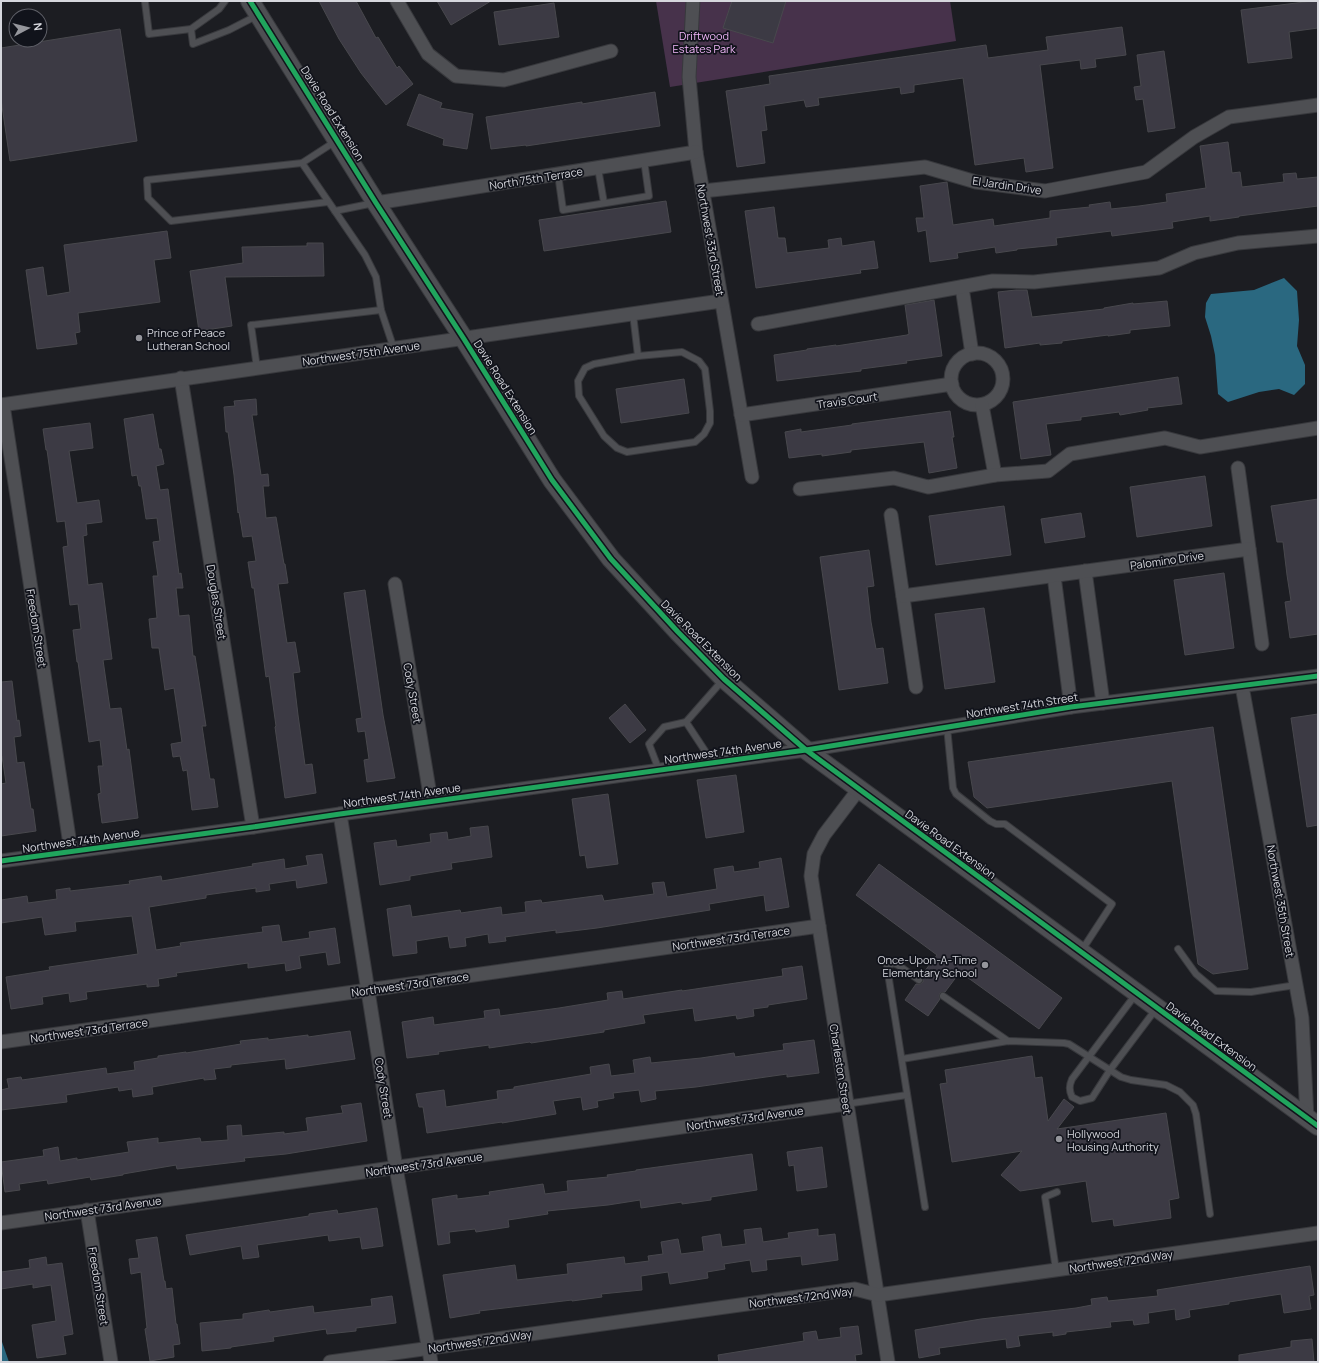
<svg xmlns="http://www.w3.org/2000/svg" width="1319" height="1363" viewBox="0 0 1319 1363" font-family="Manrope,sans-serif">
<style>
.green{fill:#47324b}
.water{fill:#2a6880}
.building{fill:#3c3a44;stroke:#48484d}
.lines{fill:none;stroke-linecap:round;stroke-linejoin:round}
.service-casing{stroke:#38393d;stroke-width:8}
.minor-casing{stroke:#38393d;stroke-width:15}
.secondary-casing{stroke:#38393d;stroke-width:20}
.service{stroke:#4e4f53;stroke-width:6}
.minor{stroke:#4e4f53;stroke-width:13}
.secondary{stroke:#4e4f53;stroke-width:18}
.cycleway-casing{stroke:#11131b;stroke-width:8}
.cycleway{stroke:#20a55d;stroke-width:5}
.poi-dot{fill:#95969c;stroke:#11131b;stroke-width:1.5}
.labels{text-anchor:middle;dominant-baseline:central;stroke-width:3.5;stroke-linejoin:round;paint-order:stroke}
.park-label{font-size:11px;fill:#f0b6f8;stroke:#11131b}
.street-label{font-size:11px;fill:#d6d7dd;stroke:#11131b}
.poi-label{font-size:11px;fill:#d6d7dd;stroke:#11131b;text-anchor:start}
</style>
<rect width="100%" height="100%" fill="#1c1d22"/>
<polygon class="green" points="656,1 950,1 956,41 670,87"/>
<g class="water">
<polygon points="1284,278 1297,291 1299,320 1297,346 1305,365 1305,384 1294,395 1279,389 1259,392 1228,402 1218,394 1215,355 1211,336 1205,317 1206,303 1211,294 1254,290"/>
<polygon points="1,1339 9,1362 1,1362"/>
</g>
<g class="building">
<polygon points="319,1 356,1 376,38 378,37 397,68 399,66 413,84 386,105 361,73 339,39"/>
<polygon points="437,1 491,1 451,25"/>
<polygon points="732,1 786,1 773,43 723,28"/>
<polygon points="1312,1 1318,1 1318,28 1289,32 1292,58 1248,63 1241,10"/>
<polygon points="554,3 559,37 499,45 494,12"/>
<polygon points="1122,27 1126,55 1095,59 1096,67 1081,69 1080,60 1040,65 1053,168 1026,172 1024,158 975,165 963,78 914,85 914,92 901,94 900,87 818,98 819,105 806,107 804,100 764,106 767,130 761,131 765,163 737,167 726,91 770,84 769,76 986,45 988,58 1048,50 1046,37"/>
<polygon points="120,29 137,141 10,161 1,99 1,48"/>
<polygon points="1164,51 1175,128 1148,132 1143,99 1136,100 1134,87 1141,86 1137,55"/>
<polygon points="655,92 660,126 526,146 526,145 491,149 486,117 582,102 582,104"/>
<polygon points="419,94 442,103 440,108 473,114 467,149 443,145 444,139 407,125"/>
<polygon points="1228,142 1232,173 1240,172 1242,187 1284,182 1283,174 1296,173 1297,179 1318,177 1318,206 1239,216 1239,217 1210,221 1210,216 1172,222 1173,228 1112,236 1111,231 1056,238 1057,245 1017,249 1017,250 996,253 995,247 957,253 958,258 930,262 926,230 918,232 916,218 924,218 920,186 947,182 953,225 993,219 994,226 1050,218 1050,211 1090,207 1089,205 1110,202 1111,209 1139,206 1167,202 1166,194 1206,188 1200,146"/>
<polygon points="666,201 671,232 544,251 539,220"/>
<polygon points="774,207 778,238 785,238 787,253 829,248 828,240 841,238 842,246 874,241 878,268 860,270 861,273 756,288 745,211"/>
<polygon points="167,231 171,258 154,260 160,302 78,313 80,332 75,333 77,344 37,349 26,270 43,267 47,296 70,292 64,245"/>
<polygon points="307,243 323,243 324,276 225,277 232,326 199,331 190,271 243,263 242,247 307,246"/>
<polygon points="1016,290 1027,290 1032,317 1104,309 1104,308 1133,303 1133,304 1167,301 1170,326 1130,330 1130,333 1108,336 1108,335 1062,341 1062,343 1040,345 1040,343 1005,348 998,292"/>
<polygon points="934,300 942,356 906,361 907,363 861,369 861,371 777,381 774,355 807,350 807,349 836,345 836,346 907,335 909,334 905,305"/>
<polygon points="1178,377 1182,404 1147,408 1148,410 1120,415 1119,412 1081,417 1081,420 1046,424 1051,455 1021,459 1013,402"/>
<polygon points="684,379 689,413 621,423 616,389"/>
<polygon points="256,399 257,415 252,415 261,475 268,474 269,486 263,486 266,518 276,517 284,564 285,564 288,583 278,584 287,643 295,642 300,672 293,673 298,715 305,765 312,764 316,793 285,798 275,727 276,726 269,676 266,677 254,588 252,588 248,562 256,561 252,536 243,537 239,512 238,513 234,475 228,432 226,432 224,407 235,406 234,401"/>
<polygon points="950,411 954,437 952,437 957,468 929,473 924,442 851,450 851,452 822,456 822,454 789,458 785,432 801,429 801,432 852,425 852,424"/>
<polygon points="153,414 159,449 161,449 164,464 156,466 160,490 168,489 179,574 181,573 183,588 176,588 179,616 189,615 193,656 195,656 206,726 202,726 210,779 214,779 218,807 192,810 187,770 183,771 180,756 173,757 171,744 182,742 174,688 165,690 159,648 152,648 149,619 157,618 153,576 158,576 153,542 160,541 157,518 146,519 141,486 139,486 137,475 132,476 124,419"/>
<polygon points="90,423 93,448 69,451 77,503 99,500 102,522 86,524 87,535 83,536 88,585 102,583 112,659 103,660 110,709 121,708 127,750 129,749 138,818 102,823 98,794 101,793 98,766 103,766 100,740 89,742 78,662 77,662 73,630 81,629 78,604 70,605 63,547 68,546 65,521 57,522 47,450 46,450 43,429"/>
<polygon points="1205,476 1212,526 1137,537 1130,487"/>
<polygon points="1318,499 1318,634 1290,638 1285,602 1291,601 1287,575 1283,542 1277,542 1271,506"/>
<polygon points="1004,506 1011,555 936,565 929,516"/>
<polygon points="1081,513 1085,537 1045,543 1041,519"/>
<polygon points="869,550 874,586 867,587 871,622 876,649 883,648 888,683 839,690 820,557"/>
<polygon points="1224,573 1234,648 1185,655 1174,580"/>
<polygon points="365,590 383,715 395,778 367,782 364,760 369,759 365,731 358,732 356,719 362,718 344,593"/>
<polygon points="984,608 995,682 945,689 935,614"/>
<polygon points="12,681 17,721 19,720 21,736 14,737 17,763 24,762 31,809 33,809 36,831 1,836 1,784 6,783 2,756 1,757 1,682"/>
<polygon points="625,704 646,730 630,743 609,718"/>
<polygon points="1318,714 1318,825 1307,827 1291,718"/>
<polygon points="1213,727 1248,969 1213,974 1198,964 1172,781 987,808 974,797 968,762"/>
<polygon points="736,775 744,832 706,838 697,780"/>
<polygon points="608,794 618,864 587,868 585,855 580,856 572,799"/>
<polygon points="488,826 492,857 451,863 452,869 410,876 410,880 380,885 374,843 396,840 397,847 431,842 430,834 447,832 448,840 471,836 470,828"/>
<polygon points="322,854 327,883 297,888 296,880 269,884 270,890 256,892 256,888 206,895 206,898 149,907 156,950 181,946 180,943 263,932 262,927 279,925 282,942 310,938 309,932 335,928 340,963 328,965 326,952 299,956 301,968 286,971 285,963 248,968 248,963 206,969 176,973 177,976 158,979 159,986 147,987 147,984 86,992 87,999 70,1002 69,993 42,997 43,1004 11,1009 6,977 50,970 49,967 138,954 132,916 75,922 76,931 45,935 42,917 1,923 1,900 27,896 28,903 57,899 56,890 70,888 70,891 130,884 129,881 161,876 162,881 253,866 252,864 284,859 285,869 308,865 306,856"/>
<polygon points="781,858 789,907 766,911 764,895 709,904 710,910 597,928 556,933 556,930 505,937 506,941 489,943 488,934 465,938 466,946 450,948 448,936 416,941 417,953 393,956 387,909 410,905 412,917 460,910 461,913 501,907 502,915 526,912 525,902 541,900 542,903 602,895 604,901 654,894 652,883 664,882 667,897 717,889 714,869 733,866 734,872 760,868 759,862"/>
<polygon points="879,864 1062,998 1039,1029 960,972 945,992 940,993 939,996 940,999 928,1016 905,1000 916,984 920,984 923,982 923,979 921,976 937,955 856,895"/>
<polygon points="802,966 807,999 768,1005 768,1007 753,1009 754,1016 737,1019 736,1015 695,1021 693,1008 643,1015 645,1023 604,1030 604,1032 531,1043 530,1042 489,1048 489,1045 438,1052 439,1054 407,1058 402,1022 433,1017 434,1025 485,1018 484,1011 499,1009 500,1016 559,1008 608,1000 607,993 622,991 623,999 682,990 682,991 783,976 782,969"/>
<polygon points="350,1031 355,1059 286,1069 285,1059 231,1065 231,1067 214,1069 216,1079 204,1080 204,1078 152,1087 153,1094 133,1097 132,1089 119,1091 118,1087 66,1095 67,1102 1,1110 1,1090 9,1088 7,1079 21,1077 22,1080 106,1068 107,1074 135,1070 134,1062 158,1058 158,1056 186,1052 186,1053 241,1044 240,1041 268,1038 268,1040 308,1035 308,1037"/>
<polygon points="814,1040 819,1073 787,1077 787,1074 696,1087 655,1091 656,1099 641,1102 639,1090 613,1093 614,1098 597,1101 598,1107 583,1110 581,1097 553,1101 556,1114 502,1123 502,1122 427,1133 423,1107 419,1107 416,1094 444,1090 446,1107 498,1099 497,1091 514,1089 514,1087 591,1074 590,1067 609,1064 611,1076 635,1073 633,1060 650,1057 651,1063 701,1058 734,1053 735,1057 784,1050 783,1044"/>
<polygon points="1032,1056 1035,1078 1042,1077 1048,1121 1064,1099 1074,1107 1057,1129 1166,1113 1179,1198 1169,1200 1171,1218 1114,1226 1113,1219 1092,1222 1086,1181 1020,1191 1001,1175 1022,1151 952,1162 940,1084 947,1083 945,1070"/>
<polygon points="361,1103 367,1141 286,1154 244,1158 245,1161 177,1169 176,1165 123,1174 123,1175 91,1180 90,1177 48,1184 47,1180 19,1184 20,1190 5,1192 1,1162 44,1156 43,1150 58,1147 60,1161 77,1158 77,1160 129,1152 127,1142 158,1138 158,1143 200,1138 201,1142 228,1140 227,1126 241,1125 242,1136 284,1132 284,1134 308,1131 306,1118 343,1113 341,1106"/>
<polygon points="822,1147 827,1187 797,1191 794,1165 789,1166 787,1152"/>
<polygon points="752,1154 757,1190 711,1197 711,1200 682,1204 682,1202 641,1208 640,1200 608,1205 547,1211 548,1214 508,1220 509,1227 476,1232 475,1229 449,1232 450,1243 438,1245 432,1199 457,1195 457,1199 490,1195 489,1192 543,1184 545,1194 568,1191 567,1181 608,1177 607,1175 636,1171 636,1170"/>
<polygon points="377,1208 383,1246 362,1249 360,1237 329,1241 328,1235 257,1245 259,1257 243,1259 241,1246 190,1255 186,1235 309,1216 309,1214 337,1210 338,1214"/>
<polygon points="761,1228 763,1242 789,1238 788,1233 818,1229 818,1236 835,1234 838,1260 802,1265 801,1256 766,1260 767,1270 752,1272 750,1260 724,1264 725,1269 707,1272 708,1278 670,1284 668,1272 641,1276 642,1290 601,1294 602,1297 572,1301 572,1300 479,1311 480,1313 450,1318 443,1275 515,1265 517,1280 568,1274 567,1264 624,1257 625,1264 649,1261 648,1256 663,1254 661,1242 678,1239 681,1254 704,1251 702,1237 720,1234 722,1247 746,1244 744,1230"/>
<polygon points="157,1237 164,1281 165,1281 166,1289 172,1288 176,1324 177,1324 180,1344 173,1345 174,1357 150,1361 145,1329 147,1328 141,1272 131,1274 129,1259 139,1258 136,1240"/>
<polygon points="46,1257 47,1265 62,1263 73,1334 63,1336 66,1354 37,1358 32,1325 56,1321 51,1285 33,1288 33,1284 1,1289 1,1272 30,1268 29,1260"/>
<polygon points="1310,1266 1314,1295 1309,1296 1311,1309 1284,1313 1281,1294 1229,1302 1229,1304 1189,1310 1190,1317 1176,1320 1175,1309 1148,1313 1149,1323 1134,1325 1133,1320 1110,1322 1111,1327 1066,1332 1066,1334 1053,1336 1053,1332 1025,1335 1018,1336 1020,1346 1007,1348 1006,1339 939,1348 940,1354 919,1358 915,1330 981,1319 1076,1308 1092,1305 1091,1299 1107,1297 1108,1301 1158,1296 1157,1290"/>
<polygon points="392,1296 396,1323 356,1328 356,1331 327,1334 326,1329 273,1337 274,1341 231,1347 231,1348 202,1351 200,1323 243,1319 243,1314 269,1310 270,1312 313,1306 314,1313 372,1306 371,1299"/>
<polygon points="858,1326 862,1354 855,1355 856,1362 719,1362 718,1355 804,1341 803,1333 816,1331 818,1340 841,1337 840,1328"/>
<polygon points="1312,1339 1314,1362 1239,1362 1239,1355 1291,1347 1291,1341"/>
</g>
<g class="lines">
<defs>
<g id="service">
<polyline points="145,2 149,34 191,29 219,9 225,1"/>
<polyline points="191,29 193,44 229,30 258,15"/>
<polyline points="302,163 365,255 376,277 381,310 394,349"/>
<polyline points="598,168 604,203"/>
<polyline points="558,174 563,210 649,196 644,160"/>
<polyline points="328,202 171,221 148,198 147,180 302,163 336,141"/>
<polyline points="335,211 374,203"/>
<polyline points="633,314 638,356"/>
<polygon points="682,352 699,361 705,369 710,411 710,423 704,434 695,442 627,452 617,448 604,436 579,396 578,381 585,368 594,364 638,356"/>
<polyline points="257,368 251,325 381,310"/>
<polyline points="686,722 722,681"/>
<polyline points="947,727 953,788 956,794 990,821 996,824 1005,824 1112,904 1082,950"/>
<polyline points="659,770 649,744 664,727 686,722 713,763"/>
<polyline points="1178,949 1196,974 1216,991 1251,992 1296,985"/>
<polyline points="919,980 898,965 893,963 887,967 925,1207"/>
<path d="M1136,994L1072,1079C1069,1086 1069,1090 1072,1097L1080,1101L1092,1098L1110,1070L1156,1009"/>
<polyline points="943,996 1008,1041"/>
<polyline points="902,1059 1008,1041 1064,1043 1069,1044 1121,1077 1131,1080 1166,1085 1180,1092 1193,1105 1196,1114 1210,1214"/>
<polyline points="846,1104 907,1095"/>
<polyline points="1056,1270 1045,1197 1057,1192"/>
</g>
<g id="minor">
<polyline points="397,1 428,54 456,76 504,80 611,51"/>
<polyline points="693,1 689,77 696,152 752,477"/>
<polyline points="703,191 925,167 976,182 1045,191 1146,172 1194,137 1229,117 1318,105"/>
<polyline points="376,203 696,152"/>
<polyline points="962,287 972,354"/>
<polyline points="758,324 993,281 1034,282 1159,268 1194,253 1238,243 1318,236"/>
<circle cx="977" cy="379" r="26"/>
<polyline points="181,378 253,827"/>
<path d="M1,405C241,370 481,337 721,301"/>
<polyline points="3,405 71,851"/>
<polyline points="982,405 995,475"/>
<polyline points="741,415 952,384"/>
<polyline points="1238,468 1262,644"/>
<polyline points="800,489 894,478 928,487 995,475 1048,471 1070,454 1165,438 1200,447 1318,428"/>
<polyline points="891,515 916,687"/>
<polyline points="1085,571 1103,703"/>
<polyline points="1054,576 1071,707"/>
<polyline points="395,584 431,801"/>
<polyline points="903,596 1249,549"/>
<polyline points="1242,686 1302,1018 1307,1118"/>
<polyline points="859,789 824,835 814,854 811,876 888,1362"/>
<polyline points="340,814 396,1168 431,1362"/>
<polyline points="1,861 253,827 340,814 806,750 1071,707 1318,676"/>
<polyline points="1,1042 819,926"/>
<polyline points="87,1210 111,1362"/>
<polyline points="1,1223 846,1104"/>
<polyline points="330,1362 855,1289 878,1295 1318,1233"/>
</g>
<polyline id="secondary" points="250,1 376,203 464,339 552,480 611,559 678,632 724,679 806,750 1318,1126"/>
</defs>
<use href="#service" class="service-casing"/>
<use href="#minor" class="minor-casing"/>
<use href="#secondary" class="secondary-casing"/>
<use href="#service" class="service"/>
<use href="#minor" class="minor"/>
<use href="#secondary" class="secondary"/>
<defs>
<g id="cycleway">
<polyline points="250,1 376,203 464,339 552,480 611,559 678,632 724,679 806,750 1318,1126"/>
<polyline points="1,861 253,827 340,814 806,750 1071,707 1318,676"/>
</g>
</defs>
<use href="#cycleway" class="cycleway-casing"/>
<use href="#cycleway" class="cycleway"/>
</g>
<g class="poi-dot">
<circle cx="139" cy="338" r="4"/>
<circle cx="985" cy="965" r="4"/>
<circle cx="1059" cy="1139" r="4"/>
</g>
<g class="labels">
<g class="park-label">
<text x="704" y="35">Driftwood<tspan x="704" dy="13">Estates Park</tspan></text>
</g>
<g class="street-label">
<text transform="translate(333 113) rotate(58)">Davie Road Extension</text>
<text transform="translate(536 178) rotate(-9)">North 75th Terrace</text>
<text transform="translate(1007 185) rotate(8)">El Jardin Drive</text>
<text transform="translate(711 240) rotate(80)">Northwest 33rd Street</text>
<text transform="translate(361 353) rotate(-8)">Northwest 75th Avenue</text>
<text transform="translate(506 387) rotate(58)">Davie Road Extension</text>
<text transform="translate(847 400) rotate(-8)">Travis Court</text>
<text transform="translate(1167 560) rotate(-8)">Palomino Drive</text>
<text transform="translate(217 602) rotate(81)">Douglas Street</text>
<text transform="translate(37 628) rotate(81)">Freedom Street</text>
<text transform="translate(702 640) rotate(45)">Davie Road Extension</text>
<text transform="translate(413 693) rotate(80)">Cody Street</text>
<text transform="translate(1022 705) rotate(-9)">Northwest 74th Street</text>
<text transform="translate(723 751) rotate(-8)">Northwest 74th Avenue</text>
<text transform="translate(402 795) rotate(-8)">Northwest 74th Avenue</text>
<text transform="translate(81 840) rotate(-8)">Northwest 74th Avenue</text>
<text transform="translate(951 844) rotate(36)">Davie Road Extension</text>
<text transform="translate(1281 901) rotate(80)">Northwest 35th Street</text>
<text transform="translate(731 938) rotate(-8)">Northwest 73rd Terrace</text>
<text transform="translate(410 984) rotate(-8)">Northwest 73rd Terrace</text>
<text transform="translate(89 1030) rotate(-8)">Northwest 73rd Terrace</text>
<text transform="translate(1212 1036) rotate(36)">Davie Road Extension</text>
<text transform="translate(841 1069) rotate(81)">Charleston Street</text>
<text transform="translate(384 1088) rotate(81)">Cody Street</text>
<text transform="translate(745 1118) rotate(-8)">Northwest 73rd Avenue</text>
<text transform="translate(424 1164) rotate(-8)">Northwest 73rd Avenue</text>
<text transform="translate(103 1208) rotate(-8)">Northwest 73rd Avenue</text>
<text transform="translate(1121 1261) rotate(-8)">Northwest 72nd Way</text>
<text transform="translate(99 1286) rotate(81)">Freedom Street</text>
<text transform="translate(801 1297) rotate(-7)">Northwest 72nd Way</text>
<text transform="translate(480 1341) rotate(-8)">Northwest 72nd Way</text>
</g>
<g class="poi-label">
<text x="147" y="332">Prince of Peace<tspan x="147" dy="13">Lutheran School</tspan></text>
<text x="977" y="959" text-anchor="end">Once-Upon-A-Time<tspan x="977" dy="13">Elementary School</tspan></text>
<text x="1067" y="1133">Hollywood<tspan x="1067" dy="13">Housing Authority</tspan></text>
</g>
</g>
<rect width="1319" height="1363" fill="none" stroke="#d6d7dd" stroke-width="4"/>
<g transform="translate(28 28) rotate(83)"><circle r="19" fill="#11131b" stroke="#606169"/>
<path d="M0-3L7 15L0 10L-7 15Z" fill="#95969c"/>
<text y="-6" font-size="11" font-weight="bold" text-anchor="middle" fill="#d6d7dd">N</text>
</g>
</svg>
